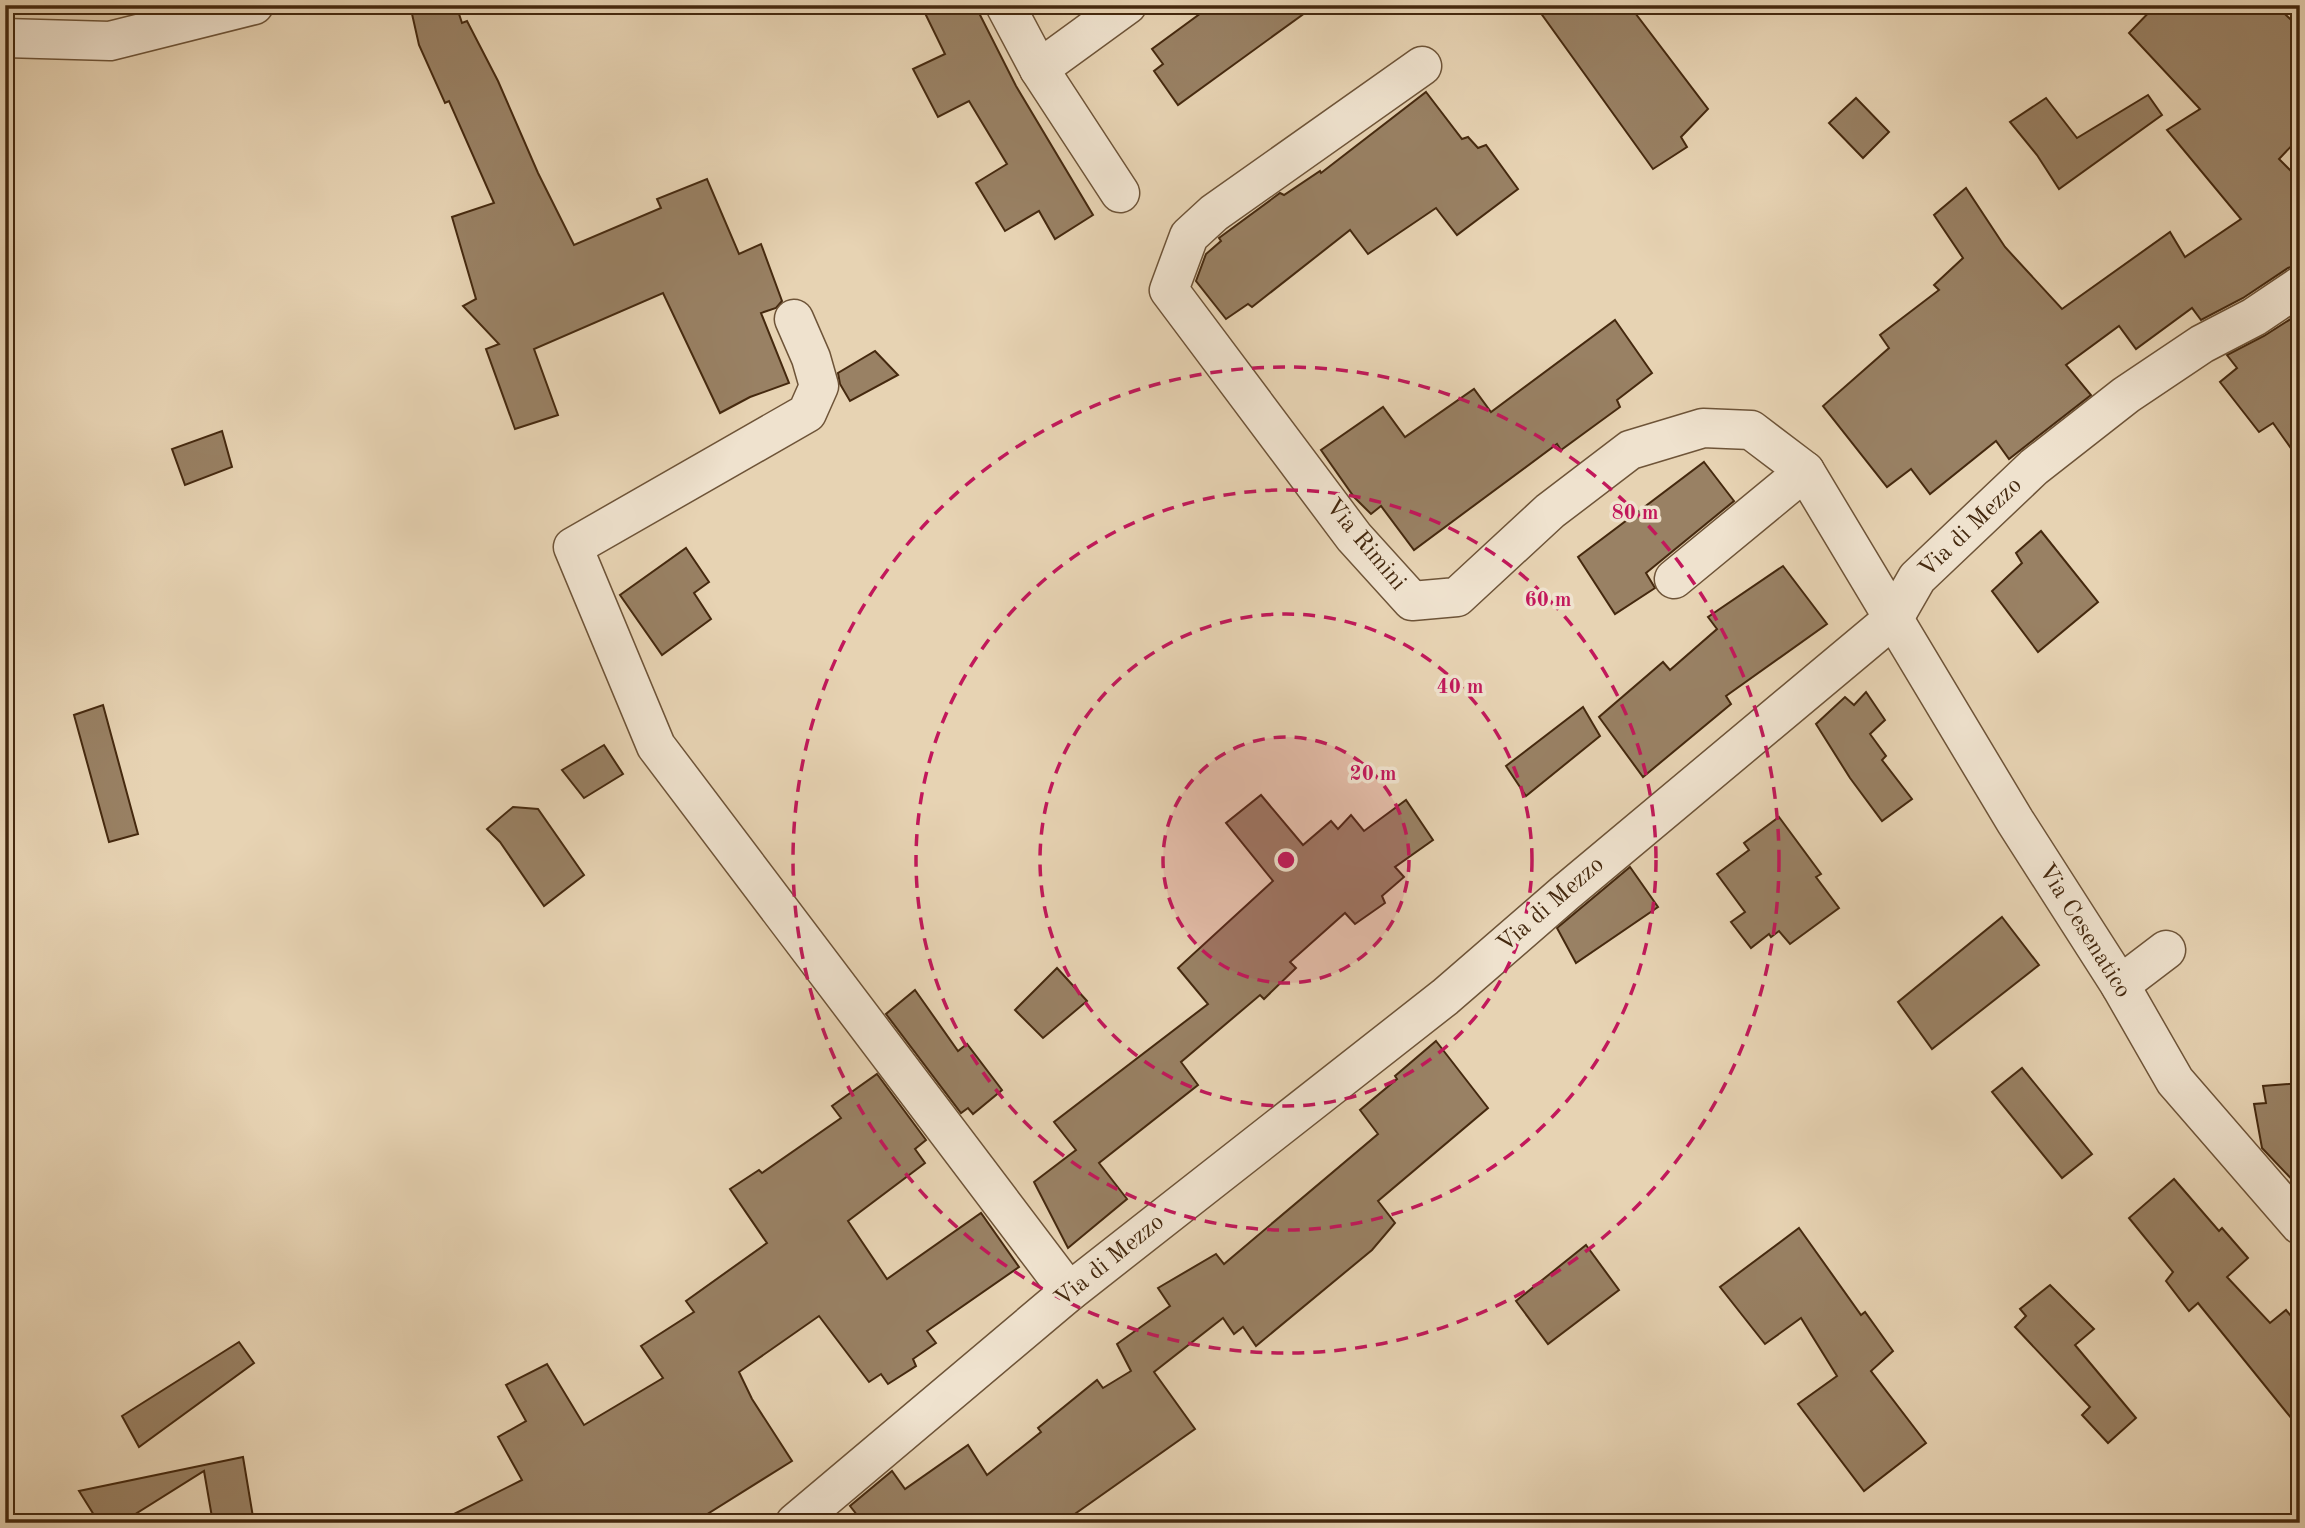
<svg xmlns="http://www.w3.org/2000/svg" width="2305" height="1528" viewBox="0 0 2305 1528" font-family="'Old Standard TT',serif">
<style>
.building{fill:#998164;stroke:#45290f;stroke-width:2}
.lines{fill:none;stroke-linecap:round;stroke-linejoin:round}
.minor-casing{stroke:#6e5438;stroke-width:41}
.minor{stroke:#efe2ce;stroke-width:38}
.ring{fill:none;stroke:#c2185b;stroke-width:3.5;stroke-dasharray:12 9}
.labels{text-anchor:middle;dominant-baseline:central;stroke-width:7;stroke-linejoin:round;paint-order:stroke}
.street-label{font-size:24px;fill:#45290f;stroke:#efe2ce}
.centre{fill:#c2185b;stroke:#efe2ce;stroke-width:3.5}
.ring-label{font-size:21px;text-anchor:middle;font-weight:bold;fill:#c2185b;stroke:#efe2ce;stroke-width:7;stroke-linejoin:round;paint-order:stroke}
</style>
<rect width="100%" height="100%" fill="#e7d3b3"/>
<filter id="stains"><feTurbulence type="fractalNoise" baseFrequency=".00286" numOctaves="4"/><feColorMatrix values="0 0 0 0 .2 0 0 0 0 .09 0 0 0 0 .02 0 0 0 .5 -.17"/></filter>
<radialGradient id="worn" r=".72"><stop offset=".6" stop-color="#630" stop-opacity="0"/><stop offset="1" stop-color="#630" stop-opacity=".3"/></radialGradient>
<g class="building">
<polygon points="410,5 456,5 462,23 467,21 498,81 538,173 574,245 661,208 657,199 707,179 739,254 761,244 782,301 776,308 761,313 789,383 750,397 720,413 663,293 534,349 558,415 515,429 486,349 499,344 463,306 476,299 452,217 494,203 449,101 445,103 419,45"/>
<polygon points="921,5 975,5 1016,86 1093,215 1055,239 1039,211 1005,231 976,183 1007,164 969,101 938,117 913,69 945,54"/>
<polygon points="1212,5 1316,5 1178,105 1154,71 1163,64 1152,49"/>
<polygon points="1535,5 1629,5 1708,109 1681,137 1687,147 1653,169"/>
<polygon points="2156,5 2275,5 2300,28 2300,137 2279,159 2300,180 2300,264 2288,268 2243,298 2201,320 2192,308 2136,349 2119,326 2066,365 2091,395 2009,459 1996,441 1930,494 1911,469 1887,487 1823,406 1889,348 1880,335 1939,290 1934,285 1963,258 1934,215 1966,188 2005,247 2062,309 2170,232 2185,257 2241,219 2167,130 2200,109 2129,33"/>
<polygon points="1426,92 1462,139 1468,137 1478,148 1486,145 1518,189 1457,235 1436,208 1368,254 1350,230 1252,307 1248,304 1226,319 1196,281 1206,254 1221,241 1219,238 1280,193 1284,195 1320,171 1321,173"/>
<polygon points="2148,95 2162,115 2059,189 2037,155 2010,122 2046,98 2077,138"/>
<polygon points="1856,98 1889,132 1863,158 1829,123"/>
<polygon points="2300,313 2300,461 2273,423 2259,432 2220,382 2237,368 2227,355 2264,336"/>
<polygon points="1615,320 1652,373 1617,400 1620,407 1598,423 1561,450 1557,444 1414,550 1381,506 1371,514 1354,497 1321,450 1383,407 1405,437 1474,389 1491,412"/>
<polygon points="875,351 898,375 850,401 840,384 838,373"/>
<polygon points="222,431 232,467 185,485 172,449"/>
<polygon points="1704,462 1734,501 1646,573 1655,588 1615,614 1578,557"/>
<polygon points="2041,531 2098,602 2038,652 1992,591 2022,563 2016,553"/>
<polygon points="686,548 709,582 694,593 711,619 662,655 620,595"/>
<polygon points="1783,566 1827,624 1726,696 1731,704 1643,777 1599,717 1663,662 1670,670 1717,629 1708,617"/>
<polygon points="1866,692 1885,720 1870,734 1886,756 1882,760 1912,799 1882,821 1850,778 1816,724 1845,697 1854,705"/>
<polygon points="103,705 138,834 109,842 74,715"/>
<polygon points="1583,707 1600,736 1526,796 1506,766"/>
<polygon points="604,745 623,774 584,798 562,770"/>
<polygon points="1261,795 1303,845 1331,821 1338,829 1351,815 1364,831 1406,800 1433,840 1395,867 1404,877 1382,896 1385,903 1355,924 1345,913 1290,962 1296,968 1264,999 1260,995 1181,1062 1198,1085 1099,1163 1127,1199 1068,1248 1034,1182 1076,1150 1054,1122 1208,1004 1178,968 1273,881 1226,823"/>
<polygon points="513,807 538,809 584,875 544,906 500,842 487,829"/>
<polygon points="1779,817 1821,874 1816,877 1839,908 1790,944 1779,931 1771,937 1769,934 1751,948 1731,922 1745,912 1717,874 1749,850 1744,843"/>
<polygon points="1630,867 1658,907 1576,963 1557,928"/>
<polygon points="2002,917 2039,965 1932,1049 1898,1002"/>
<polygon points="1057,968 1087,1001 1043,1038 1015,1010"/>
<polygon points="915,990 958,1051 967,1044 1002,1090 973,1114 968,1108 961,1113 886,1014"/>
<polygon points="1436,1041 1488,1108 1378,1201 1395,1223 1372,1250 1256,1346 1243,1327 1234,1334 1223,1318 1154,1372 1195,1429 1062,1523 857,1523 861,1520 850,1506 892,1471 905,1489 968,1445 987,1475 1041,1432 1038,1428 1097,1380 1103,1388 1131,1371 1117,1344 1170,1306 1158,1288 1216,1254 1224,1264 1378,1134 1360,1110 1397,1079 1395,1076"/>
<polygon points="2022,1068 2092,1154 2062,1178 1992,1092"/>
<polygon points="877,1074 926,1140 915,1149 925,1163 848,1221 887,1279 981,1213 1019,1267 927,1331 936,1343 913,1359 916,1366 888,1384 881,1374 869,1382 819,1316 739,1372 752,1399 792,1461 693,1523 436,1523 522,1480 498,1437 526,1421 506,1385 547,1364 584,1425 663,1378 641,1346 694,1312 686,1301 767,1243 730,1189 759,1170 762,1173 841,1118 832,1106"/>
<polygon points="2300,1083 2300,1188 2262,1148 2254,1104 2266,1103 2263,1086"/>
<polygon points="2174,1179 2219,1231 2222,1228 2248,1258 2227,1277 2270,1323 2286,1310 2300,1327 2300,1429 2198,1303 2189,1311 2166,1281 2173,1272 2129,1218"/>
<polygon points="1799,1228 1861,1315 1865,1312 1893,1351 1871,1371 1926,1443 1864,1491 1798,1404 1837,1376 1801,1318 1765,1344 1720,1287"/>
<polygon points="1586,1245 1619,1290 1548,1344 1516,1301"/>
<polygon points="2050,1285 2094,1329 2075,1345 2136,1418 2108,1443 2082,1415 2090,1407 2015,1327 2026,1316 2020,1309"/>
<polygon points="239,1342 254,1363 139,1447 122,1416"/>
<polygon points="243,1457 254,1523 213,1523 204,1471 121,1523 99,1523 79,1491"/>
</g>
<g class="lines">
<defs>
<g id="minor">
<polyline points="1005,5 1039,69 1120,193"/>
<polyline points="5,38 110,41 254,5"/>
<polyline points="1422,66 1214,213 1189,236 1169,290 1354,537 1412,601 1457,597 1550,511 1630,450 1703,428 1751,430 1805,471 2015,821 2120,985 2175,1081 2300,1225"/>
<polyline points="1039,69 1127,5"/>
<polyline points="794,319 811,358 819,386 807,413 573,547 656,746 1069,1292"/>
<polyline points="1674,579 1805,471"/>
<polyline points="2120,985 2166,950"/>
<polyline points="795,1523 1069,1292 1445,997 1565,893 1894,618 1917,578 2034,467 2126,395 2202,344 2254,317 2300,286"/>
</g>
</defs>
<use href="#minor" class="minor-casing"/>
<use href="#minor" class="minor"/>
</g>
<circle cx="1286" cy="860" r="123" fill="#c2185b" fill-opacity=".12"/>
<g class="ring">
<circle cx="1286" cy="860" r="123"/>
<circle cx="1286" cy="860" r="246"/>
<circle cx="1286" cy="860" r="370"/>
<circle cx="1286" cy="860" r="493"/>
</g>
<g class="labels">
<g class="street-label">
<text transform="translate(1971 528) rotate(-44)">Via di Mezzo</text>
<text transform="translate(1365 545) rotate(50)">Via Rimini</text>
<text transform="translate(1551 905) rotate(-41)">Via di Mezzo</text>
<text transform="translate(2084 931) rotate(58)">Via Cesenatico</text>
<text transform="translate(1110 1261) rotate(-39)">Via di Mezzo</text>
</g>
</g>
<circle cx="1286" cy="860" r="10" class="centre"/>
<g class="ring-label">
<text x="1635" y="519">80 m</text>
<text x="1548" y="606">60 m</text>
<text x="1460" y="693">40 m</text>
<text x="1373" y="780">20 m</text>
</g>
<rect width="2305" height="1528" fill="none" stroke="#e7d3b3" stroke-width="28"/>
<rect x="7" y="7" width="2291" height="1514" fill="none" stroke="#45290f" stroke-width="3.5"/>
<rect x="14" y="14" width="2277" height="1500" fill="none" stroke="#45290f" stroke-width="2"/>
<rect width="100%" height="100%" filter="url(#stains)"/>
<rect width="100%" height="100%" fill="url(#worn)"/>
</svg>
